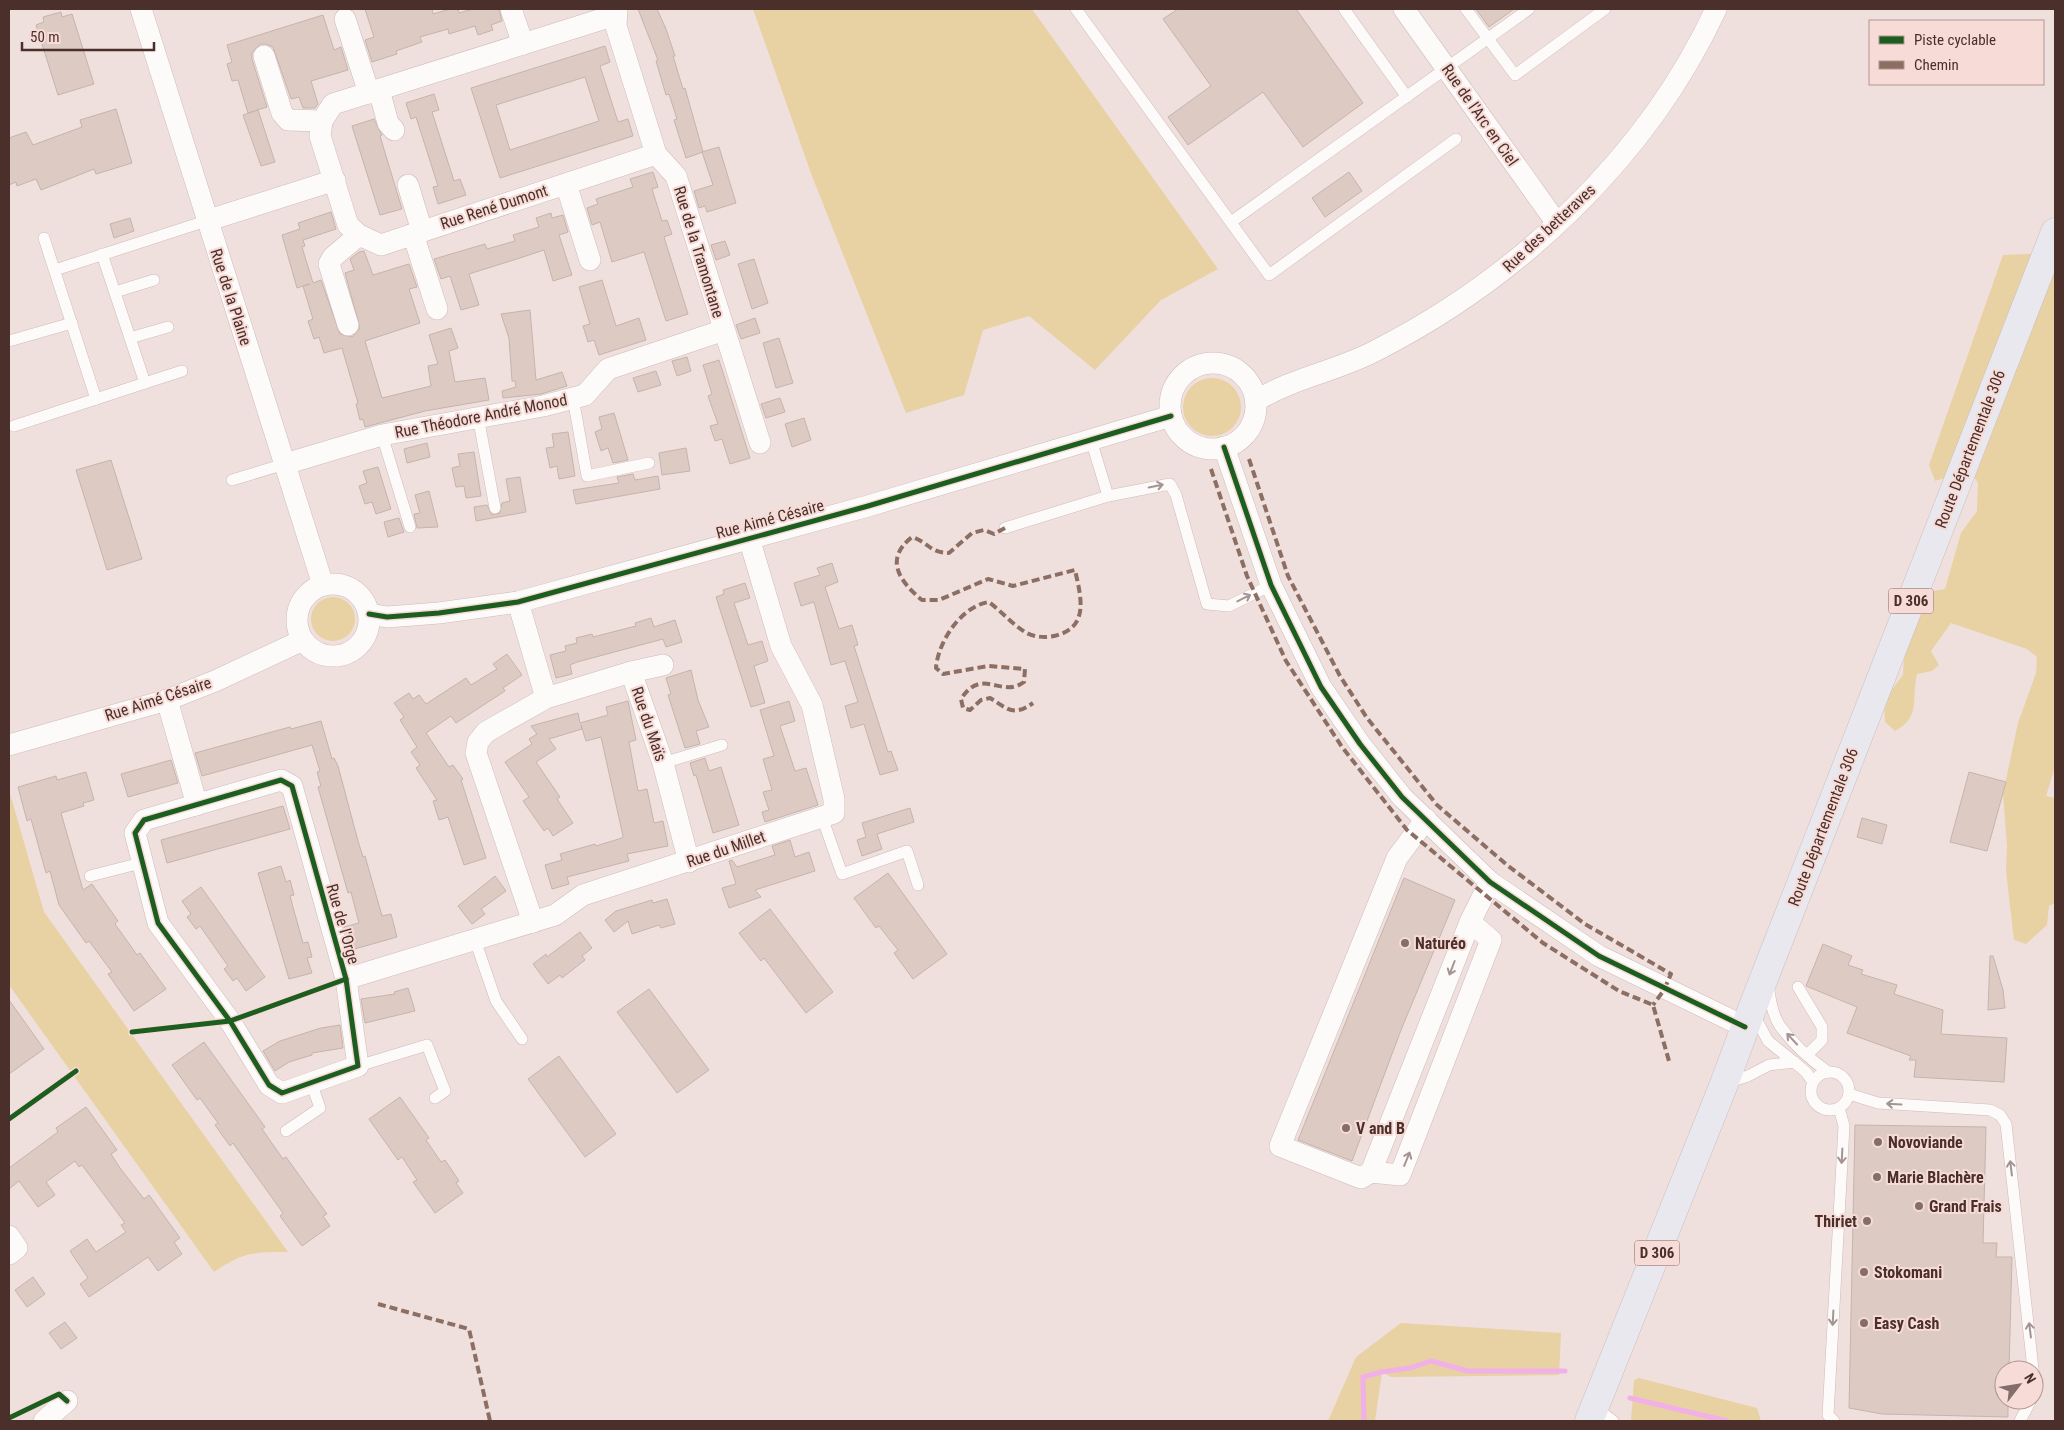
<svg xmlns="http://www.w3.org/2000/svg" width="2064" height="1430" viewBox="0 0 2064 1430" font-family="'Roboto Condensed',sans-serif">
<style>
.green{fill:#e8d1a2}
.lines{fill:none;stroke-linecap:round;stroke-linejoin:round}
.stream{stroke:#f1b0e7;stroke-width:5}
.building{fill:#ddcac3;stroke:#c5b4ad;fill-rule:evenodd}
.lane-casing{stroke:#cebbb8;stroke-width:12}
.street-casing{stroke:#cebbb8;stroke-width:22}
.primary-casing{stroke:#cbbfbd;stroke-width:29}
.lane{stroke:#fdfafa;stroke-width:11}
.street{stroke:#fdfafa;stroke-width:21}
.primary{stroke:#e9e8ee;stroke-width:28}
.quiet{stroke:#8d6e63;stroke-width:4;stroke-dasharray:8 4;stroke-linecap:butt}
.cycleway-casing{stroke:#f7dbd6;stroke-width:8}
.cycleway{stroke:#1b5e20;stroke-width:5}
.oneway{stroke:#a49492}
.poi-dot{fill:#846d6a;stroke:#f7dbd6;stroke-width:2}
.labels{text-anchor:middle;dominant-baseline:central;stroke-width:4;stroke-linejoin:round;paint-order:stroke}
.shield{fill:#f7dbd6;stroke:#7e635e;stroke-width:1}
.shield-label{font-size:15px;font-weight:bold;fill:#4a2f2b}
.street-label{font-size:16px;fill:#4a2f2b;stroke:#f7dbd6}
.poi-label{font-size:16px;font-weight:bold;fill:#4a2f2b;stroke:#f7dbd6;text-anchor:start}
</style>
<rect width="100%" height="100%" fill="#efe0de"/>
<g class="green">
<polygon points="753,9 1032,9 1218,269 1161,300 1095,370 1029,316 983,330 964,395 906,413 812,176"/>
<path d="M2055,253V767L2046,796L2055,798V903L2049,906L2047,925L2026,944L2014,940L2006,871L2007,846L2003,794L2018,723L2036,673L2037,657L2027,649L1951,623L1931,651L1939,665L1932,671L1917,674C1911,701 1921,717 1895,731L1885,722L1884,700L1903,675L1904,656L1928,592L1945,589L1961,533L1977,511L1978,483L1970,470L1935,481L1929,465L2003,255Z"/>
<circle cx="1212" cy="407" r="29"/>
<circle cx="333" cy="619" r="22"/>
<path d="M9,790L44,912L288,1252C253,1252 243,1252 214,1272L9,985Z"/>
<polygon points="1401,1323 1561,1333 1559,1375 1391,1377 1382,1372 1375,1421 1328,1421 1356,1357"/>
<polygon points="1639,1378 1757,1408 1761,1421 1631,1421 1634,1380"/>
</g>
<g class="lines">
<g class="stream">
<polyline points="1630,1398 1727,1421"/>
<polyline points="1364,1421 1363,1377 1381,1372 1410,1368 1431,1361 1468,1371 1565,1371"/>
</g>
</g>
<g class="building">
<polygon points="365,9 432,9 433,14 450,9 458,9 459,13 473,9 499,9 502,21 491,25 493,30 478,35 475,26 449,34 448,29 420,37 422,42 396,51 397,54 372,62 365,40 374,37"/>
<polygon points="638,9 657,9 666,29 675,56 673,56 683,89 685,88 703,152 686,158 674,120 677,119 669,94 666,95 656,61 658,60"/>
<polygon points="1178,9 1296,9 1363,103 1303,147 1263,92 1188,145 1168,117 1211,86 1163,19"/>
<polygon points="1476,9 1514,9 1489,27"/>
<polygon points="61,12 62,17 72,14 94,84 58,95 36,25 44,22 43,17"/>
<polygon points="323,15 334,50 341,47 348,70 311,81 318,104 315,108 303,108 299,97 291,99 273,47 266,44 260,44 252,53 252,59 267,107 248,113 238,80 232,81 227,64 232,62 227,45"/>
<path d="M605,46L610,62L600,66L618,122L628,119L633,136L500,178L471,88ZM585,77L599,121L510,150L496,105Z"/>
<polygon points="434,94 439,110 432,112 454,181 460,179 466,195 438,204 433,187 438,186 416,117 411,119 406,103"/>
<polygon points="116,109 132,163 96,174 94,169 41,190 36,179 17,186 16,182 9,185 9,138 26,132 33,145 82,127 80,120"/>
<polygon points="258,110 275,162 261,166 243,115"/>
<polygon points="374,119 382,135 380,136 402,209 380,215 352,126"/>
<polygon points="719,147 736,203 707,212 705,206 699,208 694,191 713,185 702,152"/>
<polygon points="653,172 658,187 652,189 662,221 667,220 672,234 664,237 688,314 666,321 644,252 612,262 600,222 592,225 587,208 598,204 596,199 633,187 630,179"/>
<polygon points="1349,172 1362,191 1325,217 1312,198"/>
<polygon points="331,212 336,229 303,240 305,246 302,247 313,283 321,280 340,334 352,337 360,328 345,273 354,270 350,259 359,252 364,251 373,275 409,264 417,287 409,289 420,323 365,341 382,398 431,386 428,366 438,364 429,335 451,328 458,348 449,351 455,382 485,378 489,400 425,411 365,427 363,419 360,420 356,404 358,403 342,348 324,353 319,337 314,339 308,321 313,319 303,286 310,284 297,288 282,235 300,229 298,223"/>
<polygon points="551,213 552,218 563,215 568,232 559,235 572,275 553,281 544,250 520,258 469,274 479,305 461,310 450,276 441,279 434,259 485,244 487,249 515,241 513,235 539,227 536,218"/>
<polygon points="130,218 134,231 114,238 110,224"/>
<polygon points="725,241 730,255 716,260 711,245"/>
<polygon points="754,259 768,303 752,309 738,264"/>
<polygon points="602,280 616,326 639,318 646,340 599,355 594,340 588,342 583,326 590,324 579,287"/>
<polygon points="530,310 536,380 562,372 567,386 541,394 503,398 502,391 516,387 515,381 512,381 509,338 501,314"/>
<polygon points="755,318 760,333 741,339 736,325"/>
<polygon points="779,338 793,383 776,388 763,343"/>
<polygon points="687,357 691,371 677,376 672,361"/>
<polygon points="719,360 750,458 730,464 722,439 715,441 710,426 718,424 708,396 712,394 703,365"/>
<polygon points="656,371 661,385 638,392 633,378"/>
<polygon points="780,398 785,412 766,418 761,404"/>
<polygon points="614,413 628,460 613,463 608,448 601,451 595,432 602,429 599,417"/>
<polygon points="804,418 811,440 792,447 785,424"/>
<polygon points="568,432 575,476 559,479 557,466 550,468 546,448 554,447 552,434"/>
<polygon points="427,443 430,457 407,463 404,449"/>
<polygon points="686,448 690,471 662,475 659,453"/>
<polygon points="474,452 481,496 466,498 464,486 456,487 452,468 460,466 458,454"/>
<polygon points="111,460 142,559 107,570 76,470"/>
<polygon points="378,467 391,509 376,514 372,502 365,504 359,486 367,483 363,471"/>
<polygon points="633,474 635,480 658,476 660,489 576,504 573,490 619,483 617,477"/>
<polygon points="520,477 526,512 476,521 474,507 487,505 492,515 500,513 502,503 510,501 506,479"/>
<polygon points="429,491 438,527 417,528 414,514 420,513 415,495"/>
<polygon points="399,518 404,532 388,537 384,522"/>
<polygon points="832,563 838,582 825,587 839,629 852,625 858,645 854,646 888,752 891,751 898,770 880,775 864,724 851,728 845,706 858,702 845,661 831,665 814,602 801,606 794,583 820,575 817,568"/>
<polygon points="745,583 750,598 734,603 748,645 762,641 768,661 754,666 765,703 751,707 716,597 724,594 723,590"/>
<polygon points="651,618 654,627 675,620 682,642 666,647 663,639 577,662 570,665 572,674 556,678 550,655 566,651 565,646 577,643 576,638 592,634 593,637 636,626 635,623"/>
<polygon points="507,654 522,675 503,688 505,691 456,723 451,716 426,733 449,767 453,765 463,779 461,780 486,858 464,865 448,817 439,820 433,801 437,800 416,768 420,765 411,752 417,747 400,720 404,717 394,703 409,693 413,699 419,695 426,704 466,678 471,685 497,669 493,664"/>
<polygon points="691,670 698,700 709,727 696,731 700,744 685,748 668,695 671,694 666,678"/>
<polygon points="628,701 636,740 629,742 638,791 647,789 654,823 663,821 668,846 627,854 629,861 567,877 569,884 552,889 545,865 562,860 560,854 595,844 596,846 622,838 623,836 601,737 586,741 581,725 582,729 549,739 556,749 536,762 560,797 557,799 573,823 553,836 548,828 544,831 523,801 529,797 505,762 532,744 529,739 537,734 531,726 578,713 580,723 608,715 606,707"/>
<polygon points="789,701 795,721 780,726 795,771 806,768 818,805 765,822 762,812 769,810 763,792 772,790 763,759 774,756 760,710"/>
<polygon points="321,721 332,759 334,758 338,766 358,841 363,857 365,856 382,916 391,914 397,937 351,950 344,927 359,923 351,892 348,893 318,787 321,786 317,772 320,771 312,745 202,776 195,753 290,727 291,729"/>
<polygon points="705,758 709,771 721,767 739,825 713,833 696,775 694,776 690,763"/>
<polygon points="171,760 178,783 128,797 121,774"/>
<polygon points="86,772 94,800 83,803 84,806 61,813 83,890 92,884 118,921 115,924 137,955 140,953 166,989 134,1011 108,974 112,972 89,941 86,943 59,905 50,871 46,873 31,819 27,821 18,787 56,776 57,780"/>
<polygon points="1969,772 2006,782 1987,851 1950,842"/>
<polygon points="283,806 290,829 167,863 161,840"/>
<polygon points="910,808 914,822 877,834 882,849 862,856 857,840 866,837 862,823"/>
<polygon points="1862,818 1887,825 1882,844 1857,837"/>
<polygon points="790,840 795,857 809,852 815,871 755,890 761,897 729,908 722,888 736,884 729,861 732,860 737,867 775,855 772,846"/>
<polygon points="281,866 286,882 290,880 294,895 290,896 294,911 303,943 308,942 312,957 307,958 312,973 289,979 258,873"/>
<polygon points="888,873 947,954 913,979 894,953 898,950 879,926 876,928 854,898"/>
<polygon points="495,876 506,891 481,909 485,914 472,924 458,906"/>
<polygon points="1404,878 1455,900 1401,1030 1352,1161 1298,1140"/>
<polygon points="201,887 265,977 246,991 237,978 233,981 224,969 228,966 200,926 196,929 187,917 191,914 182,901"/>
<polygon points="667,899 675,924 661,928 659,925 632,934 628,921 614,932 605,920 616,911 652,900 653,903"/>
<polygon points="770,909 833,992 806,1013 764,958 761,961 739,933"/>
<polygon points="580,932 592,948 582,956 585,960 562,978 560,975 548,984 533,964 546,954 547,957"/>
<polygon points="1823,944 1852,956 1848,965 1863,970 1861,974 1897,985 1894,994 1943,1010 1941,1034 2007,1038 2004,1082 1914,1077 1916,1060 1909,1060 1911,1056 1847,1033 1857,1007 1806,986"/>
<polygon points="1990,956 1993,956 2003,990 2005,1008 1988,1010"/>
<polygon points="408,988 415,1011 365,1023 361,999 395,994 394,992"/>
<polygon points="649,989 709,1070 677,1093 617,1012"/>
<polygon points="9,1000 44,1049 9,1074"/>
<polygon points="340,1025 343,1048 312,1053 312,1055 289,1062 275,1071 263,1051 280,1041 321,1028"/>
<polygon points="204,1042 265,1127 262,1129 283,1159 286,1157 327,1214 323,1216 330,1226 302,1246 280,1216 283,1213 250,1167 233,1143 230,1146 215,1125 218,1123 200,1098 197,1100 172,1065"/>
<polygon points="559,1056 616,1134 585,1157 528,1079"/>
<polygon points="400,1097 429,1138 426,1140 441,1162 445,1160 459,1181 456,1183 463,1193 435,1213 413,1182 417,1180 402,1157 398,1160 369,1119"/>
<polygon points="86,1107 117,1150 111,1154 120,1168 144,1199 149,1195 180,1238 174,1242 182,1254 158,1271 148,1257 89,1297 80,1284 88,1278 70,1251 87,1239 96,1252 126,1232 121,1225 125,1223 82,1165 79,1167 75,1161 46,1182 55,1195 38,1207 19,1181 9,1189 9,1168 58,1132 56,1128"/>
<polygon points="1855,1125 1986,1127 1983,1243 1997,1243 1996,1257 2012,1257 2009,1370 2004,1370 2004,1400 2008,1400 2008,1417 1882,1414 1849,1408"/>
<polygon points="33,1277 45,1294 27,1307 15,1290"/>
<polygon points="65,1322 77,1338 61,1349 49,1333"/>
</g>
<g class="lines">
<defs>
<g id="lane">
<polyline points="1076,9 1269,275 1456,139"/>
<polyline points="1344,9 1407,97"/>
<polyline points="1466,9 1515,75 1605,9"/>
<polyline points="1231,222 1529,9"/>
<polyline points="44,238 96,399 145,383 102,254"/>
<polyline points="55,270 206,221"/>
<polyline points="115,292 154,280"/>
<polyline points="130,338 168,327"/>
<polyline points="9,341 72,323"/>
<polyline points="145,383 182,371"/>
<polyline points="573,398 587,476 649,463"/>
<polyline points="478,416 495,508"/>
<polyline points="14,426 96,399"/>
<polyline points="382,435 410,527"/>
<polyline points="1091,440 1108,496"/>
<polyline points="232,480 285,464"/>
<polyline points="1005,528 1108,496 1170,484 1176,495 1207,604 1229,606 1271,585"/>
<polyline points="663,763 722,745"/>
<polyline points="822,817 842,874 907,851 918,885"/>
<polyline points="90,876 141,863"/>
<polyline points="475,940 496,1001 522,1039"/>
<path d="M1768,984C1770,998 1772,1014 1780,1026C1792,1043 1811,1060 1828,1072"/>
<polyline points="1798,987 1822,1027 1822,1040 1807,1055"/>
<polyline points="1754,1015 1768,1041 1794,1062"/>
<polyline points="358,1066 427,1045 445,1091 435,1098"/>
<circle cx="1830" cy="1091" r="19"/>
<polyline points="1726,1083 1748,1076 1769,1065 1794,1062 1806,1072 1813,1082"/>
<polyline points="1849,1094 1878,1103 1990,1110 2000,1115 2006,1124 2034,1378"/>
<polyline points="286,1131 320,1108 311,1082"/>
<polyline points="1595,1407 1613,1421"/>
<polyline points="1834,1421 1828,1415 1844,1126 1839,1108"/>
<polyline points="2020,1421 2031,1400"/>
</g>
<g id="street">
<polyline points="141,9 323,585"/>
<polyline points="511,9 523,44"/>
<polyline points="617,9 616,26 656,154 676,176 760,443"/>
<polyline points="1404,9 1556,222"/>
<polyline points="615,15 333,104 322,121 320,136 348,225 359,235 381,245 656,154"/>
<polyline points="345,19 369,93"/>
<polyline points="264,56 282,113 288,120 322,121"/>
<polyline points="379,90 388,123 394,130"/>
<polyline points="566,184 590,260"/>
<polyline points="408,185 422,231"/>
<polyline points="206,221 335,180"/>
<polyline points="413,234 437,309"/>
<polyline points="348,325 329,264 333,257 359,235"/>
<circle cx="1213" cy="406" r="43"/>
<path d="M1256,401C1292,378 1337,371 1375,351C1519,278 1648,156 1716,9"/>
<polyline points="1224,447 1271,585 1321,687 1360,744 1402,797 1490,882 1599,956 1745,1027"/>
<polyline points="285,464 382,435 543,406 585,395 608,369 724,330"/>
<circle cx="333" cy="620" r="36"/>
<polyline points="518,602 546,698"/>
<polyline points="369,614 387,617 439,613 518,602 868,506 1171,416"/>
<polyline points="631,672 663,665"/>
<polyline points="167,700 197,805"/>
<polyline points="9,745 167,700 215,681 303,640"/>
<polygon points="281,780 292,786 346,979 358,1066 282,1093 269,1085 230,1021 158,923 135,833 144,820"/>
<polyline points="533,922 476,753 478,742 486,732 546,698 631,672 663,763 689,862"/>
<polyline points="1470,922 1491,940 1400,1175 1371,1172 1470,922 1490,882"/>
<polyline points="346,979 555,915 583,895 834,813 834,799 812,705 781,646 749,538"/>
<polyline points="1371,1172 1361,1178 1280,1146 1397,858 1426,819"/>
<polyline points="9,1236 17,1248 9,1254"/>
<polyline points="44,1421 67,1401"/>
</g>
<polyline id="primary" points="1589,1421 1724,1084 1752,1009 2055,232"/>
</defs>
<use href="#lane" class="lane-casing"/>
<use href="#street" class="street-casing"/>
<use href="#primary" class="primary-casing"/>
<use href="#lane" class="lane"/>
<use href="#street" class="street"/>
<use href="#primary" class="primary"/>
<g class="quiet">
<polyline points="1249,459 1288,576 1340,676 1367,718 1437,805 1507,865 1585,924 1671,974 1664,990 1653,1005"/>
<polyline points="1211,469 1247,576 1286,661 1342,747 1407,830 1543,943 1619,991 1653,1005 1669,1061"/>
<path d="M1005,528L994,534L984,530L972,533L949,553C928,552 930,543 912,537C884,559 899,581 922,600H939L988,579L1013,586L1075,570C1081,597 1090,628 1054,636C1045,638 1033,637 1025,632C1012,624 1001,611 989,602C961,606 938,642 936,668L943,674L988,666L1025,669L1024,682C1001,699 982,666 961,699L963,708L970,710L981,700L990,698C1008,709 1013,717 1033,703"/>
<polyline points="378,1304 469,1329 490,1421"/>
</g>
<defs>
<g id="cycleway">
<polyline points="1224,447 1271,585 1321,687 1360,744 1402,797 1490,882 1599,956 1745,1027"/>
<polyline points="369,614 387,617 439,613 518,602 868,506 1171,416"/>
<polygon points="281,780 292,786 346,979 358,1066 282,1093 269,1085 230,1021 158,923 135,833 144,820"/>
<polyline points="132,1032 230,1021 346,979"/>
<polyline points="9,1119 76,1071"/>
<polyline points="9,1418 59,1394 67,1401"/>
</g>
</defs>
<use href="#cycleway" class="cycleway-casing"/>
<use href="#cycleway" class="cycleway"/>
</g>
<defs><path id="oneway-shaft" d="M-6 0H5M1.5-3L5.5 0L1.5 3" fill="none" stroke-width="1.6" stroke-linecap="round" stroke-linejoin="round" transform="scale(1.25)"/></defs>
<g class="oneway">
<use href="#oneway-shaft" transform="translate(1156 486) rotate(-12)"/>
<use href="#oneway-shaft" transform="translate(1244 598) rotate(-27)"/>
<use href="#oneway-shaft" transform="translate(1452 968) rotate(111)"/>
<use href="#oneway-shaft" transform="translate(1792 1039) rotate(-133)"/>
<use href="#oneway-shaft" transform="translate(1894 1104) rotate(-177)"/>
<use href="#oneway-shaft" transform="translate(1842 1156) rotate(93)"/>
<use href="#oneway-shaft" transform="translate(1407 1159) rotate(-68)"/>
<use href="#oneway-shaft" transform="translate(2011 1168) rotate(-97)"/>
<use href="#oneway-shaft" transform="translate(1833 1318) rotate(93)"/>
<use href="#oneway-shaft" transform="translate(2030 1330) rotate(-97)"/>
</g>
<g class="poi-dot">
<circle cx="1405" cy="943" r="5"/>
<circle cx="1346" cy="1128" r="5"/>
<circle cx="1878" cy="1142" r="5"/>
<circle cx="1877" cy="1177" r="5"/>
<circle cx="1919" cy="1206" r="5"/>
<circle cx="1867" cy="1221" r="5"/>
<circle cx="1864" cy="1272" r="5"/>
<circle cx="1864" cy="1323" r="5"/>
</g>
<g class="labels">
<g class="shield">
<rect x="1888.5" y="588.5" width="45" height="25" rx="4"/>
<rect x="1634.5" y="1240.5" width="45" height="25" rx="4"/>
</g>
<g class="shield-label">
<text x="1911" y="601">D 306</text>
<text x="1657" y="1253">D 306</text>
</g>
<g class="street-label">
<text transform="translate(1480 115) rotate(55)">Rue de l'Arc en Ciel</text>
<text transform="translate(494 207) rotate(-18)">Rue René Dumont</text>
<text transform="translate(1549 228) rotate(-43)">Rue des betteraves</text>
<text transform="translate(699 252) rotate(73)">Rue de la Tramontane</text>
<text transform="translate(231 297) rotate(72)">Rue de la Plaine</text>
<text transform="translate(481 416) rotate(-11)">Rue Théodore André Monod</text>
<text transform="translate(1970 449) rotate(-69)">Route Départementale 306</text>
<text transform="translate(770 519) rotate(-15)">Rue Aimé Césaire</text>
<text transform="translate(158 699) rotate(-18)">Rue Aimé Césaire</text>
<text transform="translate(649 724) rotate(71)">Rue du Maïs</text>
<text transform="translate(1823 827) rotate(-69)">Route Départementale 306</text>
<text transform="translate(726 849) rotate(-19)">Rue du Millet</text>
<text transform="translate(343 924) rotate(74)">Rue de l'Orge</text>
</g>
<g class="poi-label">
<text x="1415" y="943">Naturéo</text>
<text x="1356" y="1128">V and B</text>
<text x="1888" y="1142">Novoviande</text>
<text x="1887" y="1177">Marie Blachère</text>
<text x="1929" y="1206">Grand Frais</text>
<text x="1857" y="1221" text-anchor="end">Thiriet</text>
<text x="1874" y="1272">Stokomani</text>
<text x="1874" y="1323">Easy Cash</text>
</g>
</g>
<rect width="2064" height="1430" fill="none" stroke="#4a2f2b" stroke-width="20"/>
<rect x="1869" y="20" width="175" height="65" fill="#f7dbd6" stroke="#b29692"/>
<rect x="1879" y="36" width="25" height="8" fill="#1b5e20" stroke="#b29692"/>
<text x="1914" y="45" font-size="15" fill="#4a2f2b">Piste cyclable</text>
<rect x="1879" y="61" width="25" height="8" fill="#8d6e63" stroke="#b29692"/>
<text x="1914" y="70" font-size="15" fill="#4a2f2b">Chemin</text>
<g transform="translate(2019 1385) rotate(59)"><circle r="24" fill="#f7dbd6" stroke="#b29692"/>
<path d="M0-4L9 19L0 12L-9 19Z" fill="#846d6a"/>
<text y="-8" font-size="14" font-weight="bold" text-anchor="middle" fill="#4a2f2b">N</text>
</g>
<path d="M22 42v8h132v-8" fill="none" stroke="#4a2f2b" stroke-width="2.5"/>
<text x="30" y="42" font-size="15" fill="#4a2f2b" stroke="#f7dbd6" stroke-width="4" paint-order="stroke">50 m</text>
</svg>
